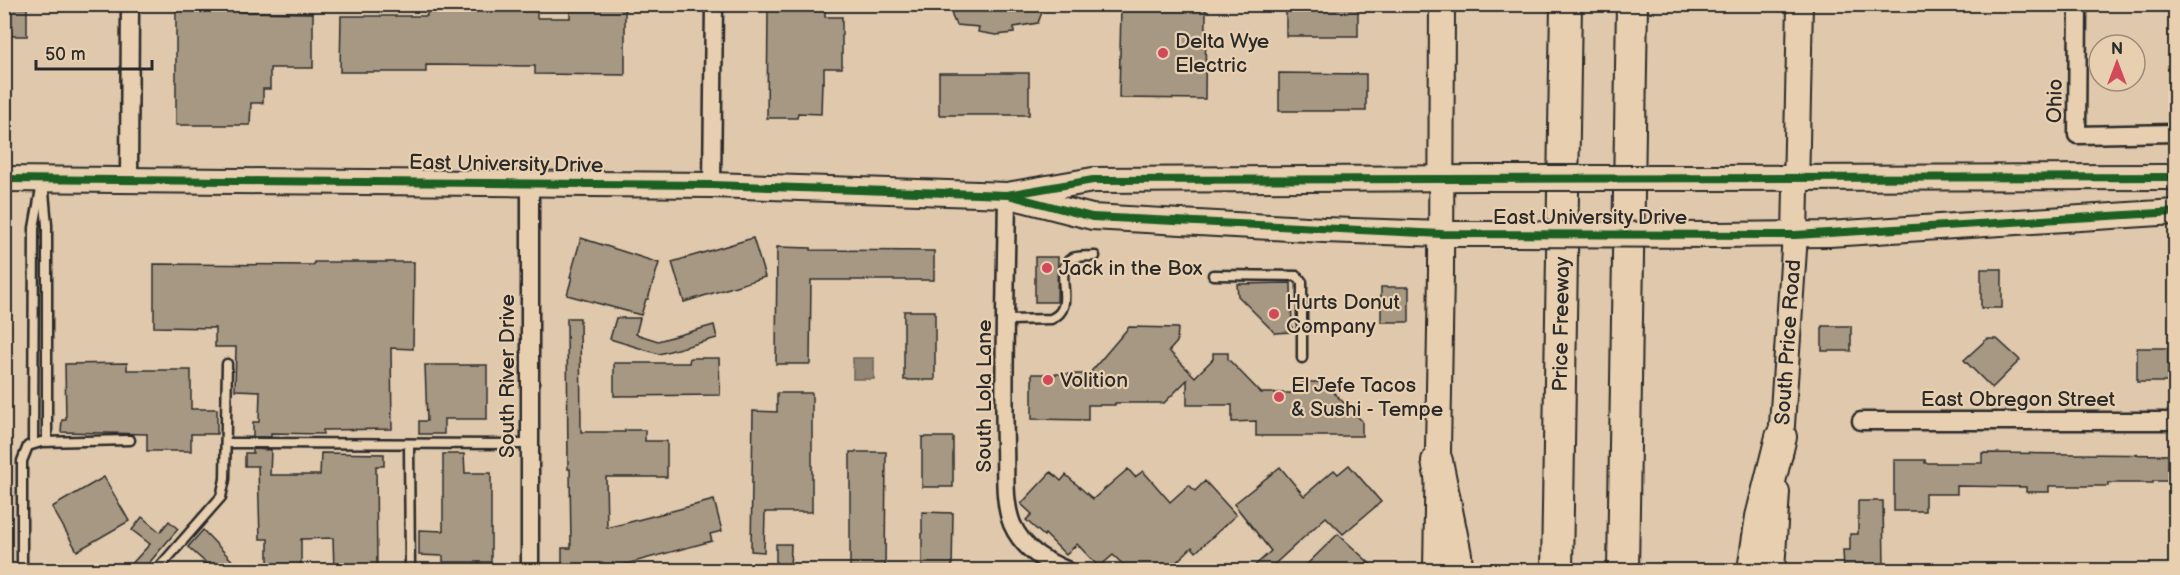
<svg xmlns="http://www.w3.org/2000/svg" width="2180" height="575" viewBox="0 0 2180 575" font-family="'Balsamiq Sans',sans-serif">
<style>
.water{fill:#948675;stroke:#6a6257;stroke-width:1.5}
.building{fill:#a79883;stroke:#2b2b2b;stroke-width:1.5}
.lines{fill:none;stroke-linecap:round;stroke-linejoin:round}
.lane-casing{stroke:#2b2b2b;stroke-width:13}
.street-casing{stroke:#2b2b2b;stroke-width:21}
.secondary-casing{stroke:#2b2b2b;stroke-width:28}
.highway-casing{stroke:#2b2b2b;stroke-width:34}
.lane{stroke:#e7cfb0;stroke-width:8}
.street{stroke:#e7cfb0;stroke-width:16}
.secondary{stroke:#e7cfb0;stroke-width:24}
.highway{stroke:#e7cfb0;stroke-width:30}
.secondary-bridge-casing{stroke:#2b2b2b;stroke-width:28;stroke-linecap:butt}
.secondary-bridge{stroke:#e7cfb0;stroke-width:24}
.cycleway-casing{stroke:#e7cfb0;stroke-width:11}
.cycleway{stroke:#1b5e20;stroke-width:8}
.poi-dot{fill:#d1495b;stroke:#e7cfb0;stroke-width:2}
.labels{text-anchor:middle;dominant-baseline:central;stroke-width:4.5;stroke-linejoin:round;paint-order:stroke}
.poi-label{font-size:21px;fill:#2b2b2b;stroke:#e7cfb0;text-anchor:start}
.street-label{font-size:21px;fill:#2b2b2b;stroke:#e7cfb0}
</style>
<rect width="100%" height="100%" fill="#dfc8ab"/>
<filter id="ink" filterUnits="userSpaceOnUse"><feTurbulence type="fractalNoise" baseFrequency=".0167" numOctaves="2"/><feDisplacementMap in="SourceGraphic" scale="12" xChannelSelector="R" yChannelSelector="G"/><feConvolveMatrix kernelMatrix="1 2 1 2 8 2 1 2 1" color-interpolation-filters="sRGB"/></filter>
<g filter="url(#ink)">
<rect class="water" x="853" y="358" width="21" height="21"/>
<g class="building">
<polygon points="176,4 240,4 240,12 313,13 313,68 270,68 270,89 263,89 263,103 251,103 250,125 176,125"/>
<polygon points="427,4 537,4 537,18 570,18 570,4 625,4 625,75 535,74 535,66 426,65 426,72 340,72 341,16 427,16"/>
<polygon points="952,4 1040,4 1042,12 1038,23 1014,27 1014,33 996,35 978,32 979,27 956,25 952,16"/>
<polygon points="1132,4 1194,4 1194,9 1206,9 1205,99 1119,98 1121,8 1132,8"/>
<rect x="1286" y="5" width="72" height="31"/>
<rect x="4" y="8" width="23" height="28"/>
<polygon points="768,11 825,11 825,17 842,17 842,68 824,68 824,83 822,82 821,114 798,113 797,118 767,118"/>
<rect x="939" y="73" width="90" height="42"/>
<polygon points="1279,73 1366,74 1366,111 1279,111"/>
<polygon points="581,238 659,263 648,299 646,299 641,315 567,295 572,277 570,277"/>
<polygon points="753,238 765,277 684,302 672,262"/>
<polygon points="777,247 811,248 811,250 934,251 934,280 811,280 810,364 776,364"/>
<polygon points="1035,257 1058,257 1057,302 1035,302"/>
<polygon points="314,262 414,262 413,349 391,348 392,429 323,430 323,434 271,433 271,437 253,437 253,422 259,422 260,391 235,390 236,347 215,347 215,328 154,327 154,264 314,265"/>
<rect x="1981" y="269" width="21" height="39"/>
<polygon points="1291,283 1292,332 1275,333 1238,296 1237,284"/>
<rect x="1381" y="287" width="28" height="35"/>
<rect x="904" y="311" width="31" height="69"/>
<polygon points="567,318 580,318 581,432 625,432 625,430 645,430 645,441 667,441 667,477 606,477 607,528 714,500 722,531 710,534 712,541 607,569 607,570 562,570 562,548 571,548 570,469 568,469"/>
<polygon points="616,318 640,318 636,334 658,341 714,325 717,338 659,354 610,339"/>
<rect x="1822" y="326" width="29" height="25"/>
<polygon points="1129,327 1178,328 1177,342 1169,351 1195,377 1213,359 1213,353 1228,353 1228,359 1261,393 1292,393 1302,382 1323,382 1362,421 1362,436 1256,436 1256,421 1232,422 1232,405 1187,405 1187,380 1164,403 1115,403 1115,405 1088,405 1088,420 1032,419 1032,374 1089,374"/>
<polygon points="1987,339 1997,339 2020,360 1992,388 1964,360"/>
<rect x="2137" y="348" width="31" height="34"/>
<polygon points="690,358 719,358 720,395 614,396 614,363 689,363"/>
<polygon points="127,363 127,370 191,370 191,409 217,409 217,434 191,434 191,451 147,451 147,434 61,432 62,420 66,420 65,364"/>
<polygon points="425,365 487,365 487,419 444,419 444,434 419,434 419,421 427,421"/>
<polygon points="777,393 812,393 812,512 765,512 764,552 751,551 753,411 777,412"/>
<rect x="922" y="437" width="31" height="50"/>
<polygon points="253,449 271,450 270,475 320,475 321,453 384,454 384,466 376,466 377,570 334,570 333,538 301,539 301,570 268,570 268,539 260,539 258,466 245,466 245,453 253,453"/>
<polygon points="850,452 886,452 885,570 850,570"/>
<polygon points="1982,453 2175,455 2175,481 2153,481 2153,483 2108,483 2108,486 2049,486 2049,492 2026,492 2026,487 1957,486 1957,494 1925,494 1925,511 1894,511 1894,460 1925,460 1925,463 1982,463"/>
<polygon points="443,454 464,454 465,473 491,473 491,562 443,562 443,556 419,555 419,530 443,531"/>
<polygon points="1349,465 1381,502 1343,534 1326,517 1268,570 1250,570 1271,551 1234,504 1280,467 1304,496 1334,470 1338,474"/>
<polygon points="1128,469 1135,477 1143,471 1170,502 1189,485 1195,491 1205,481 1236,515 1196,552 1192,547 1168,570 1129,570 1113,555 1099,567 1077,544 1066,555 1045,534 1044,536 1026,520 1032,514 1021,504 1051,472 1061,481 1066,475 1093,499"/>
<polygon points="104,477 129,521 77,551 52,507"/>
<polygon points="1858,501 1883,501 1884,570 1844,570 1843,550 1850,550 1850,534 1858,534"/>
<polygon points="922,512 953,513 952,570 922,570"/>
<polygon points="142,517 160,532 169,521 178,529 143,570 126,570 150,544 132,530"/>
<polygon points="203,530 241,570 198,570 206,563 188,547"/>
<polygon points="1338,534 1377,570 1301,570"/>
<polygon points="776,544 791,544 790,570 776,570"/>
</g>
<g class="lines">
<defs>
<g id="lane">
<polyline points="44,192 47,225 47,441"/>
<polyline points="1213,275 1297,276 1302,282 1302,358"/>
<path d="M1006,320L1051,319C1079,307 1051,272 1071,259C1077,255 1087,257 1095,256"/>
<polyline points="33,443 34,228 42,183"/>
<polyline points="226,443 530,444"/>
<polyline points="409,444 410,570"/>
<polyline points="22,570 22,461 28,446 41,442 130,440"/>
<polyline points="157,570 221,497 225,479 227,364"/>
</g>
<g id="street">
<polyline points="2078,4 2077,135 2176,133"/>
<polyline points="129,179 130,4"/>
<polyline points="712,185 714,4"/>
<path d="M1007,195C1006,279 1003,363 1005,447C1006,471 1003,501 1012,524C1023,549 1043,560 1066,570"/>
<polyline points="1861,421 2176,421"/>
<polyline points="530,570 530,182"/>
</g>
<g id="secondary">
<polyline points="1717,178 2176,177"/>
<polyline points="4,179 712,185 1007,195 1093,180 1482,178"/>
<polyline points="1014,197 1092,217 1324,230 1442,234 1510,234"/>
<polyline points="1716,235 1829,234 2176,212"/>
<path id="s1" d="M1780,454L1795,235L1800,4"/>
<polyline points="1436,570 1441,271 1442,4"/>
<polyline points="1772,570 1777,492"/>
</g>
<g id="highway">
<polyline points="1437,461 1456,555 1457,570"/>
<path id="s2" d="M1557,570L1566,4"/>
<polyline points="1623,570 1632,4"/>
<polyline points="1753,570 1761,517 1781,437"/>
</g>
</defs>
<use href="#lane" class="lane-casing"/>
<use href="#street" class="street-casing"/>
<use href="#secondary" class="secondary-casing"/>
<use href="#highway" class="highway-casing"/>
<use href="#lane" class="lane"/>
<use href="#street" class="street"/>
<use href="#secondary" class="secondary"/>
<use href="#highway" class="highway"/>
<defs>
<g id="secondary-bridge">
<polyline points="1482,178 1717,178"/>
<polyline points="1510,234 1716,235"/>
</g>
</defs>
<use href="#secondary-bridge" class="secondary-bridge-casing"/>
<use href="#secondary-bridge" class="secondary-bridge"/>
<defs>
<g id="cycleway">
<polyline points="4,179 712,185 1007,195 1093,180 2176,177"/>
<polyline points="1012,196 1092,217 1442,234 1795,235 2176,212"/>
</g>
</defs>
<use href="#cycleway" class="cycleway-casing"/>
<use href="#cycleway" class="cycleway"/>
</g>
</g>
<g class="poi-dot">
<circle cx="1163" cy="53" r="6"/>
<circle cx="1047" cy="268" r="6"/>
<circle cx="1274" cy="314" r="6"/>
<circle cx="1048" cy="380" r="6"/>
<circle cx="1279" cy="397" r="6"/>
</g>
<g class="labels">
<g class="poi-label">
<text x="1175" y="41">Delta Wye<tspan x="1175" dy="24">Electric</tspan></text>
<text x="1059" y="268">Jack in the Box</text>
<text x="1286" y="302">Hurts Donut<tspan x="1286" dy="24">Company</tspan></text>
<text x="1060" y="380">Volition</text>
<text x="1291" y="385">El Jefe Tacos<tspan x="1291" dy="24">&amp; Sushi - Tempe</tspan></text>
</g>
<g class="street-label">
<text transform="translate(2055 101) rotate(-89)">Ohio</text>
<text transform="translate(506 164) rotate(1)">East University Drive</text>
<text x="1590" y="217">East University Drive</text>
<text stroke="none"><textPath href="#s2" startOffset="246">Price Freeway</textPath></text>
<text stroke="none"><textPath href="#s1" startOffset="112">South Price Road</textPath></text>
<text transform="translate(507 376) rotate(-90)">South River Drive</text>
<text transform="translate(984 396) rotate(-90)">South Lola Lane</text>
<text x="2018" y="399">East Obregon Street</text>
</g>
</g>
<rect width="2180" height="575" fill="none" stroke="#e7cfb0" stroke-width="24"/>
<rect x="12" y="12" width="2156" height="551" fill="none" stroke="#2b2b2b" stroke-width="2" filter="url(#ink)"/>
<g transform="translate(2117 63)"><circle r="28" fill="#e7cfb0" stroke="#9c8d7b" stroke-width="1.5"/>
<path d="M0-4.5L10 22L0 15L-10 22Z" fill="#d1495b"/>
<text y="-9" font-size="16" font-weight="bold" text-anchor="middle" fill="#2b2b2b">N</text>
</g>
<path d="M36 60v9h116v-9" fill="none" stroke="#2b2b2b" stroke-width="3"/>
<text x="45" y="60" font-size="18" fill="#2b2b2b" stroke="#e7cfb0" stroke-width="4.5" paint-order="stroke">50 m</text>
</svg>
